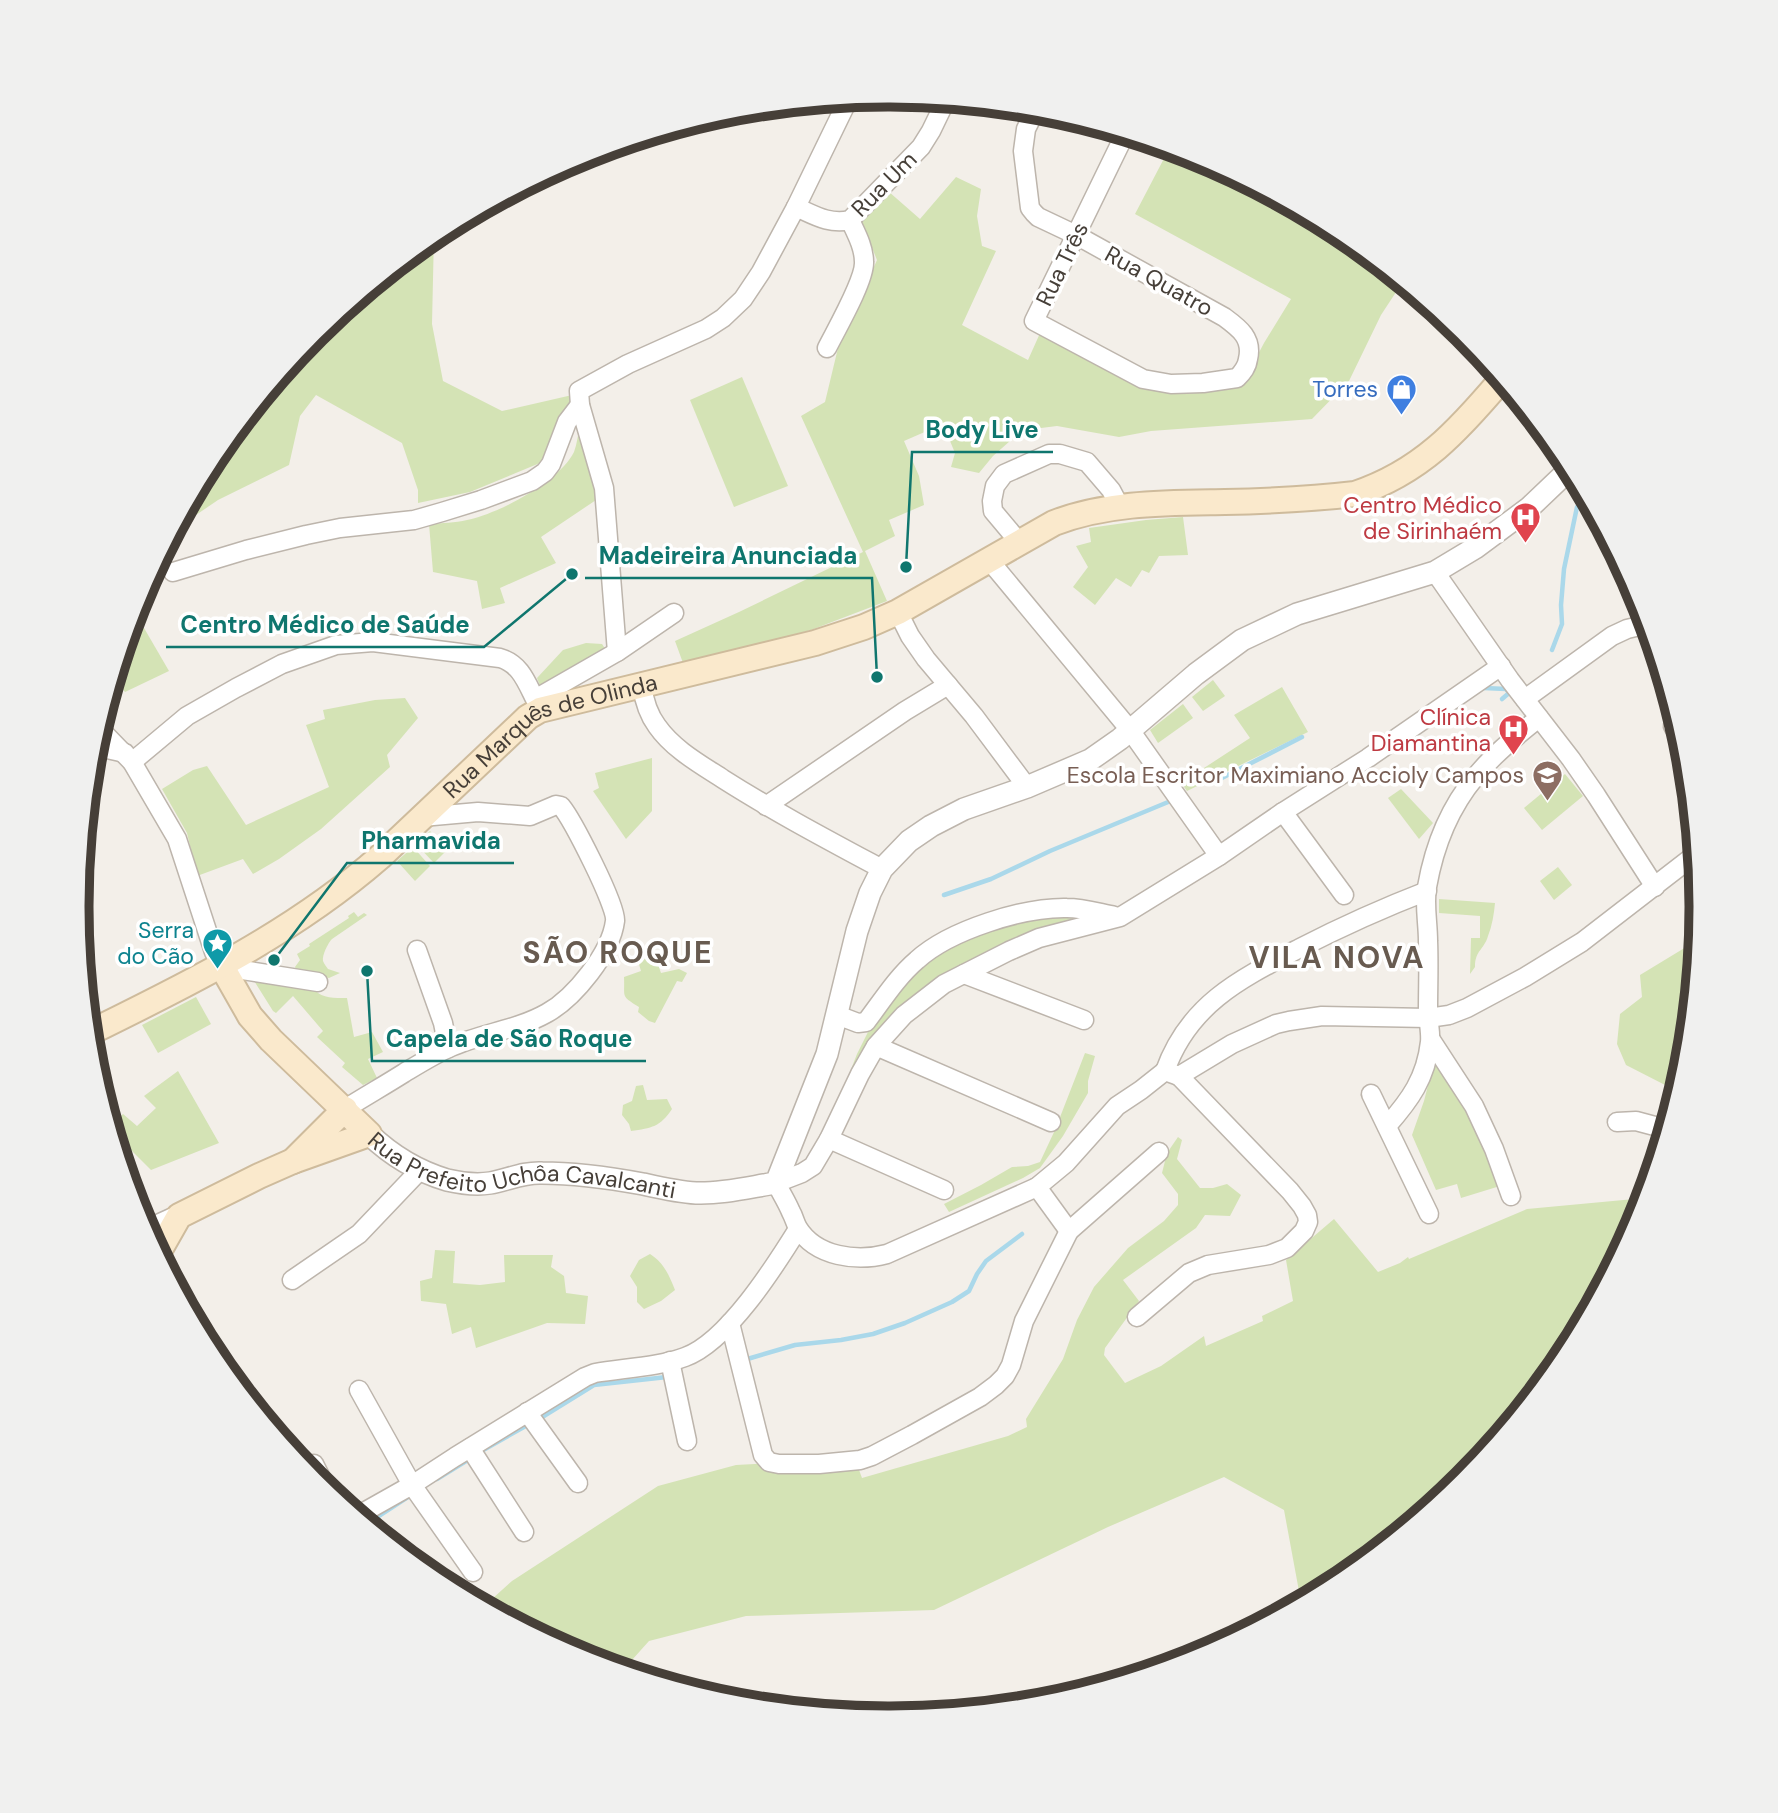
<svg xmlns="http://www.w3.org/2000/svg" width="1778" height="1813" viewBox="0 0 1778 1813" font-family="'DM Sans',sans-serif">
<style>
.green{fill:#d4e3b5}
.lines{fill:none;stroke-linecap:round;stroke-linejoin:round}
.stream{stroke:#aad8ea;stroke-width:4.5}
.minor-casing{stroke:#bdb5ac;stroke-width:21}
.tertiary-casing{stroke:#bdb5ac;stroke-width:24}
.secondary-casing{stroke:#cebb9c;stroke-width:28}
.minor{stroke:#fff;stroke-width:18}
.tertiary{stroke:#fff;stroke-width:21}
.secondary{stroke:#fae9cc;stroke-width:24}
.labels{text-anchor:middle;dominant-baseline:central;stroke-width:7;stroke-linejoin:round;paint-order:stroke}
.street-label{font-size:23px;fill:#463f38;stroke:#fff}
.shop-label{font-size:23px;fill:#366cbe;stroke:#fff;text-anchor:end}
.health-label{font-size:23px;fill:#be3a42;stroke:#fff;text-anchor:end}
.education-label{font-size:23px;fill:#785e54;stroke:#fff;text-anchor:end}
.culture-label{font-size:23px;fill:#0d838f;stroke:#fff;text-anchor:end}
.district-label{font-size:30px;font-weight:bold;letter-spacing:2px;fill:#685b50;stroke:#fff}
.rim{fill:none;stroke:#463f38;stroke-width:9}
.leader{fill:none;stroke:#0f766e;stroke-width:2.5}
.callout-dot{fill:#0f766e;stroke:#fff;stroke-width:2.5}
.callout-label{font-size:24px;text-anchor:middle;font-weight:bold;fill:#0f766e;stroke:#fff;stroke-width:7;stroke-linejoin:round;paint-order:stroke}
</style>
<rect width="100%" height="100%" fill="#f3efe9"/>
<g class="green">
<polygon points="1170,147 1200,156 1340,232 1402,283 1381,315 1349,381 1312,419 1151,431 1119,437 1057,426 1033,429 1010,441 993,456 979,473 951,467 955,453 943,424 904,441 919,476 924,505 889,520 895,536 865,551 887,601 811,630 683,663 675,641 739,612 863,552 801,416 825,402 838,348 877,260 860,218 888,191 920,219 956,177 981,189 977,216 982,246 996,251 962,325 1028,360 1041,331 1140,384 1246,377 1264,343 1291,299 1135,214"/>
<polygon points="434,235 432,324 443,381 502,411 581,393 552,458 470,492 418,503 418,490 402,443 316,395 300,416 289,465 218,500 174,530 214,455 315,332"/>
<polygon points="742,377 788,486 734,507 690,400"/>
<path d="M580,425L599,498L541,537L556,563L500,588L505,603L482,609L477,581L433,572L429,524C442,523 455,523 467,520C498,514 560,481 574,452C577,444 578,434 580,425Z"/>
<polygon points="1586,496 1639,596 1642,604 1636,607 1580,510"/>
<polygon points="1183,517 1188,555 1159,556 1149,573 1142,570 1131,587 1116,578 1095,605 1073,587 1088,567 1076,546 1091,542 1089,528 1146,520"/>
<polygon points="144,628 169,671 125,692 114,679 128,633"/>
<polygon points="586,643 602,644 606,650 542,691 537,678 563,650"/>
<polygon points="1213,680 1225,696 1203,711 1192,697"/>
<polygon points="1282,687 1308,732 1187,791 1181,783 1250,738 1234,715"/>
<polygon points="405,698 418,718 387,755 390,767 321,829 279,859 253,874 243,859 197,876 187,833 162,789 193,770 207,766 246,825 329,787 306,725 325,719 323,710 375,700"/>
<polygon points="1183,704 1193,718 1158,743 1150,730"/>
<polygon points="652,758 652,811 626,839 593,791 599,788 595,773"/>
<polygon points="1565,774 1583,796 1542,830 1524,808"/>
<polygon points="1401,789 1433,823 1419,839 1388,798"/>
<polygon points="430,831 447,850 434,863 416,844"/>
<polygon points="413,847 430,866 415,881 397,861"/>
<polygon points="1558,867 1572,885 1554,900 1540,881"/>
<path d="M1439,899L1495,903C1494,914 1492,926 1488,936C1484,950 1475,950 1475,967L1470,974L1471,938H1480V916L1439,913Z"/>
<path d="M354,912L358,917L364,913L367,915L332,939C328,943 322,955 323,961C324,964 326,966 328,969L340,973L329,978L297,971L295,967L300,960L297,954L310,946L309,944L349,918L348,916Z"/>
<polygon points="1068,913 1093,919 945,979 851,1078 848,1077 857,1054 872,1024 923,960 999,924"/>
<polygon points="1700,920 1693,992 1691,993 1692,997 1685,1065 1678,1088 1667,1086 1626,1065 1617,1044 1620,1014 1642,997 1640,975 1696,941 1697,922"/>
<path d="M655,956L661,973L679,969L687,973L682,982L677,981L655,1023L649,1021L638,1012L639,1007C620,995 625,998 624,977L641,971L638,961Z"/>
<path d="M251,976L313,987C319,999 335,998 347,998L354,1037L372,1032L383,1052L368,1059L377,1078L363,1085L342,1067L345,1063L317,1037L323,1031L293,996L276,1013L273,1011Z"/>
<polygon points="196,997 211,1024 158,1053 142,1025"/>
<polygon points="1085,1053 1095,1056 1088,1081 1088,1093 1063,1136 1040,1168 1023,1178 949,1212 944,1204 981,1185 1012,1167 1028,1166 1040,1162 1055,1130"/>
<polygon points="1436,1054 1487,1139 1500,1186 1461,1198 1457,1184 1436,1190 1412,1135 1424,1101"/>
<polygon points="178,1071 219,1143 151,1170 113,1132 111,1125 123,1114 137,1126 156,1108 144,1096"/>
<path d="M643,1085L647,1100L667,1099L672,1109C660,1127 652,1128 631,1131L629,1124L622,1115L623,1105L632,1101L636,1086Z"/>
<polygon points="1178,1137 1182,1140 1177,1159 1200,1188 1213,1188 1227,1184 1241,1195 1230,1216 1205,1215 1196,1228 1123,1280 1139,1301 1105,1348 1104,1355 1125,1383 1161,1366 1204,1336 1206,1346 1263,1321 1262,1316 1293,1301 1286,1260 1334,1219 1378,1272 1400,1263 1408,1257 1409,1259 1527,1209 1645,1198 1639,1218 1564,1358 1463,1481 1340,1582 1301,1602 1284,1510 1224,1477 1108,1527 934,1610 746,1616 649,1641 623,1670 578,1657 481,1605 492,1599 512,1581 658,1486 736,1465 855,1459 862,1478 1008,1436 1027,1427 1026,1419 1063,1359 1077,1320 1094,1287 1128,1248 1164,1221 1178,1205 1178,1194 1162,1173 1167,1153"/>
<polygon points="435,1250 455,1251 453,1283 480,1285 505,1282 504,1255 553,1255 551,1267 564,1276 566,1293 588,1296 585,1324 547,1323 476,1348 471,1327 452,1334 446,1304 421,1301 420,1281 432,1278"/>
<path d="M650,1254C664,1263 669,1275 675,1290L661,1301L644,1309L637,1302V1287L630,1276L639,1260Z"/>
</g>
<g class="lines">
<g class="stream">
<polyline points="1552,650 1562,624 1561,605 1564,569 1577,507"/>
<polyline points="1484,688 1506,689 1509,693 1502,699"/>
<polyline points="1218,780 1302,737"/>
<polyline points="944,895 991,879 1050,851 1173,800"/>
<polyline points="744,1360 795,1345 841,1340 873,1334 905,1323 952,1302 969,1291 977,1274 986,1261 1022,1234"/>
<polyline points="539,1419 594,1385 667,1377"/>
<polyline points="478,1453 531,1423"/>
<polyline points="437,1479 471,1458"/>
<polyline points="371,1521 414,1493"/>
</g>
<defs>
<g id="minor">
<path d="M1036,109L1026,129L1023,151L1030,208L1034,213L1038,217L1076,235L1224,317C1239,328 1253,338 1248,359C1247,367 1243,372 1237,378L1203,383L1171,384L1143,379L1034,321L1125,134"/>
<path d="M796,207C814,215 830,225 850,220L921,147L931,131L946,100"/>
<path d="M827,348C836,330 865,280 864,262C864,247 856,233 850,220"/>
<polyline points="1019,542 993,511 992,501 995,486 1004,474 1049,454 1060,454 1087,462 1111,490 1120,507"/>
<polyline points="989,560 1130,730 1219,856"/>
<polyline points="173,572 246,550 306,535 340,528 414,520 442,512 481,500 532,481 545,472 551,464 567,422 580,405"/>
<polyline points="1435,572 1510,680 1571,759 1596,795 1655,887"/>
<polyline points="898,612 910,636 926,659 974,716 1027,787"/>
<polyline points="617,652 604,488 580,405 579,391 628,364 706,329 723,318 743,299 761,272 796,207 849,98"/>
<path d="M642,686C644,700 648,714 657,726C673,749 700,764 723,779C775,812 828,840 882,869"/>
<polyline points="1525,699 1612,636 1627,629 1648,624"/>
<polyline points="1673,726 1684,744"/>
<polyline points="99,728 132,762 177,839 214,952 221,965"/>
<polyline points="92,750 107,749 125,753"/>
<path d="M132,762L187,716L236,688L282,664L336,645L373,642L500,658C520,664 526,681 535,699L617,652L674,613"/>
<polyline points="766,806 905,711 948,685"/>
<polyline points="1283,812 1344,895"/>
<polyline points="417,950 443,1023 448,1048"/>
<polyline points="225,963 236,969 318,982"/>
<polyline points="964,974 1084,1020"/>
<path d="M837,1015L858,1023L866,1022C882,1001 897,977 917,960C950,930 1024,907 1067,908C1083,908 1099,913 1115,916"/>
<polyline points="1431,1040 1474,1106 1494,1149 1511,1196"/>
<polyline points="876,1046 1051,1122"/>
<path d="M1165,1071L1141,1090L1117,1106L1066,1163L1037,1187L887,1254C857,1262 816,1257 798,1228C795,1223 794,1217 791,1212C787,1202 781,1193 776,1183L802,1173L813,1166L829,1139L860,1074L876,1046L904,1015L944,984L1009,951L1039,938L1120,917L1219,856L1283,812L1368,758L1501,666"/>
<polyline points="1165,1071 1179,1076 1232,1044 1276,1024 1289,1021 1322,1016 1428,1018 1449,1015 1467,1008 1525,977 1582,942 1696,854"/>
<path d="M1165,1071C1189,1004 1240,979 1300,948C1341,927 1383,908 1427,891"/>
<polyline points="1371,1094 1429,1214"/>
<path d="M345,1109C364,1097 385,1085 404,1073C419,1064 435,1054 451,1047C482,1033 517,1030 547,1013C574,998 611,953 615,921C617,906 572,819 561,806L556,805L530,816L478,812L422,817"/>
<polyline points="1617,1122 1636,1121 1666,1129"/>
<path d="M1387,1126C1410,1100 1426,1078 1430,1042C1431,1032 1428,1021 1428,1010C1428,987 1429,964 1428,941C1428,923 1424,904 1427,887C1434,847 1450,807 1476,776C1494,754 1517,735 1539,718"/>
<polyline points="829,1139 944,1190"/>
<polyline points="1037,1187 1069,1231"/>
<polyline points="292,1280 359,1234 420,1170"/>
<polyline points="1137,1317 1189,1273 1208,1265 1269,1255 1287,1248 1304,1231 1308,1222 1307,1215 1302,1206 1290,1191 1179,1076"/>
<polyline points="730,1323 763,1455 769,1462 779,1464 819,1464 860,1460 872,1456 912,1435 980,1397 996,1385 1005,1376 1011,1365 1024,1321 1069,1231 1159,1152"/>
<polyline points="670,1361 687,1441"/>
<polyline points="359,1390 412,1485 473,1572"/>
<polyline points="527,1412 578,1483"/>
<polyline points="470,1448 524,1532"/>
<polyline points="314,1464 328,1492"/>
<path d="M357,1516L412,1485L455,1457L585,1377L595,1373C624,1368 658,1367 685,1357C727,1342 775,1266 798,1229"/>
</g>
<g id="tertiary">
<path id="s1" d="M369,1134C392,1156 417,1171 447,1180C460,1183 477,1185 490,1183C508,1180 523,1172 542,1173C576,1173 610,1178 643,1184C661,1188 678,1192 696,1193C722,1194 750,1187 776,1183L827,1054L857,931L870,893L882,869L909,841L931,826L964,809L1027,787L1090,760L1120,739L1196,674L1242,640L1297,614L1435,572L1475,548L1529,508L1571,468"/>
<polyline points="146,1231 179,1216"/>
</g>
<g id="secondary">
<polyline points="221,965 250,1016 271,1040 369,1134 293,1161"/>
<path id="s2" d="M89,1033C191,983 294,932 380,857L528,717L540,710L815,643L864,627L898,612L1054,523C1108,502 1168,503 1225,502C1269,501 1312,499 1355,494C1421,472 1458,431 1502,379"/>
<polyline points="158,1253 179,1216 259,1176 293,1161 345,1109"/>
</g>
</defs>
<use href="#minor" class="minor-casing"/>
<use href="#tertiary" class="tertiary-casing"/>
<use href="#secondary" class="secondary-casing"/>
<use href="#minor" class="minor"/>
<use href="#tertiary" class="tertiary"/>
<use href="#secondary" class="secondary"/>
</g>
<defs>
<symbol id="shop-pin" viewBox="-11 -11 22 30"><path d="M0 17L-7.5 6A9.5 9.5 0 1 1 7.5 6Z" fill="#3f7fe0" stroke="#fff"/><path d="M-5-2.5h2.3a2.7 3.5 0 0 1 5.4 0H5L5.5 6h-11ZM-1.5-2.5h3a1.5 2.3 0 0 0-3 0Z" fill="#fff"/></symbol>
<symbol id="hospital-pin" viewBox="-11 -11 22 30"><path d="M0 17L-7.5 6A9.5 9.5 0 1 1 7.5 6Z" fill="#e0444e" stroke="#fff"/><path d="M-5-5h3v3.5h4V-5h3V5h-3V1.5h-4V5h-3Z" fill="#fff"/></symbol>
<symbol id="school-pin" viewBox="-11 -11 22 30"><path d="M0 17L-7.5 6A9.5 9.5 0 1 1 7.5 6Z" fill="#8d6e63" stroke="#fff"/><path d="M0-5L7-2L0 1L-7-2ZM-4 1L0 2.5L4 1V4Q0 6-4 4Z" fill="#fff"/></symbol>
<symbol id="sight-pin" viewBox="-11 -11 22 30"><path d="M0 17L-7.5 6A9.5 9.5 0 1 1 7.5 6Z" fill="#0f9aa8" stroke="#fff"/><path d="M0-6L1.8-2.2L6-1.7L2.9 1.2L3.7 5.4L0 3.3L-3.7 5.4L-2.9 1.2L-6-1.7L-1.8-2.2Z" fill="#fff"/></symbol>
</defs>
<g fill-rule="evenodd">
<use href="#shop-pin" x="1384" y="372" width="35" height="47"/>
<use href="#hospital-pin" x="1508" y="500" width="35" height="47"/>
<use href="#hospital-pin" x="1496" y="712" width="35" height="47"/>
<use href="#school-pin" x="1530" y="758" width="35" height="47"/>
<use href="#sight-pin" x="200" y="926" width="35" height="47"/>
</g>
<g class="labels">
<g class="street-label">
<text transform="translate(884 184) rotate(-45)">Rua Um</text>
<text transform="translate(1062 264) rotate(-64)">Rua Três</text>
<text transform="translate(1159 281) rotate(29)">Rua Quatro</text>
<text stroke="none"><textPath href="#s2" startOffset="556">Rua Marquês de Olinda</textPath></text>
<text stroke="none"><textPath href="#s1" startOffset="163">Rua Prefeito Uchôa Cavalcanti</textPath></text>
</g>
<g class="shop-label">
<text x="1378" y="389">Torres</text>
</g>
<g class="health-label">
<text x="1502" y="505">Centro Médico<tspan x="1502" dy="26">de Sirinhaém</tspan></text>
<text x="1491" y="717">Clínica<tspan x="1491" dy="26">Diamantina</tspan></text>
</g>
<g class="education-label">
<text x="1524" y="775">Escola Escritor Maximiano Accioly Campos</text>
</g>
<g class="culture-label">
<text x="194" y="930">Serra<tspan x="194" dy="26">do Cão</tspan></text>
</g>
<g class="district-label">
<text x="618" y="952">SÃO ROQUE</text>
<text x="1337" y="957">VILA NOVA</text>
</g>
</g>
<path d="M0 0H1778V1813H0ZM888 107H890A799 799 0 0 1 1689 906V907A799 799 0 0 1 890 1706H888A799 799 0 0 1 89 907V906A799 799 0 0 1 888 107Z" fill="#f0f0ef" fill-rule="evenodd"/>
<path class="rim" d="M888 107H890A799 799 0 0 1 1689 906V907A799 799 0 0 1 890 1706H888A799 799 0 0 1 89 907V906A799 799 0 0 1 888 107Z"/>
<path class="leader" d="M906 567L912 452H1053M877 677L872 578H585M572 574L484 647H166M274 960L347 863H514M367 971L372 1061H646"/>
<g class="callout-dot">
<circle cx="906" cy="567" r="7"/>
<circle cx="877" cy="677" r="7"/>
<circle cx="572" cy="574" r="7"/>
<circle cx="274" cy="960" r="7"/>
<circle cx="367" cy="971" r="7"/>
</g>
<g class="callout-label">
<text x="982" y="438">Body Live</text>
<text x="728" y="564">Madeireira Anunciada</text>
<text x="325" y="633">Centro Médico de Saúde</text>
<text x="431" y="849">Pharmavida</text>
<text x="509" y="1047">Capela de São Roque</text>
</g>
</svg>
